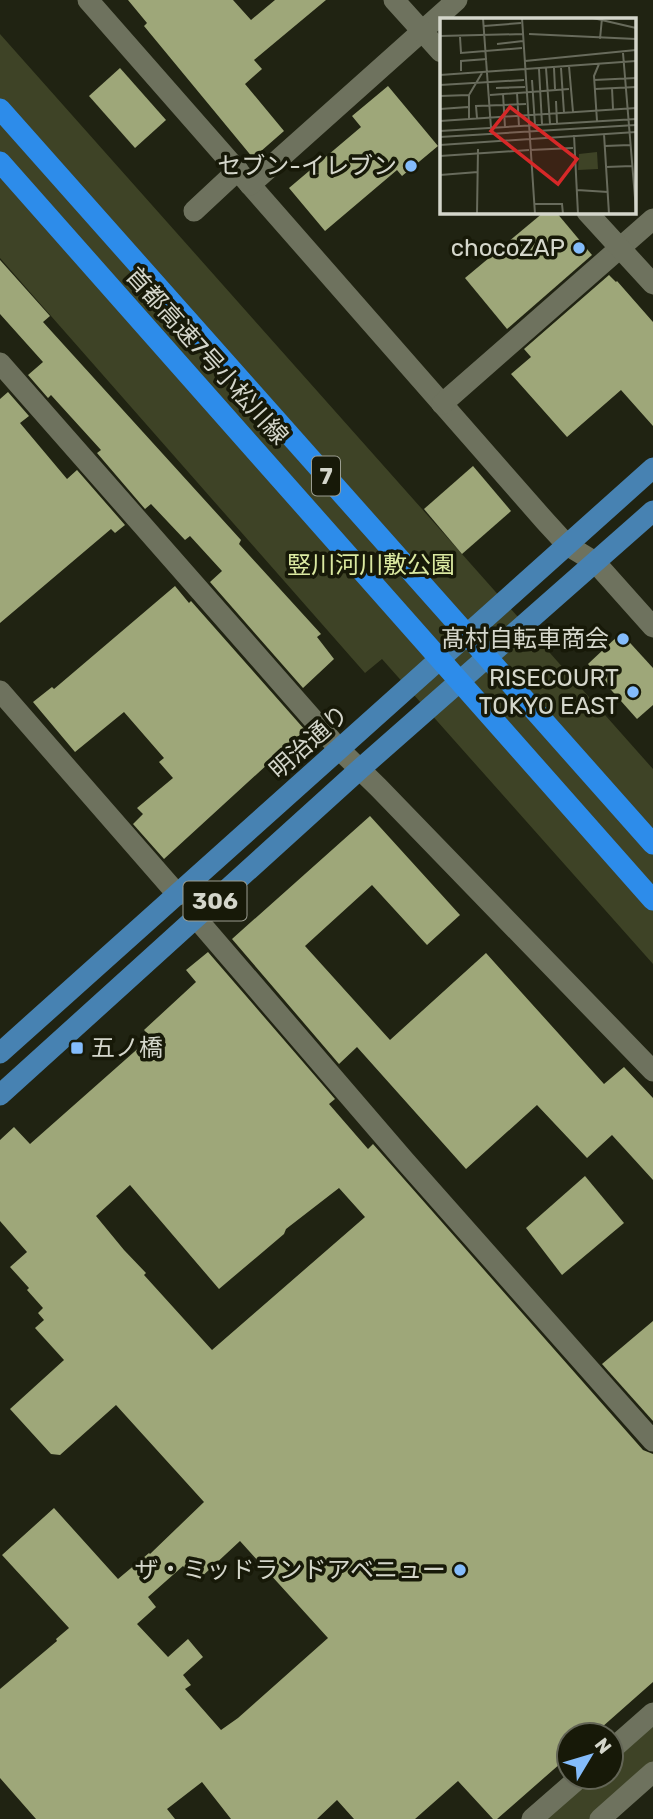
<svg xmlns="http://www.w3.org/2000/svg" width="653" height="1819" viewBox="0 0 653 1819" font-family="Rubik,'Noto Sans JP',sans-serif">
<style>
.green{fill:#3e4326}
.building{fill:#9ea779;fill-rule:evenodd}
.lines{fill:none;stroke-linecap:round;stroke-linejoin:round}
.street{stroke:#6e725e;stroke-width:21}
.secondary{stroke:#6e725e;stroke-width:21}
.primary{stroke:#4782b2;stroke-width:21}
.highway{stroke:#2d8cea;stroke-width:21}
.poi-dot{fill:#84bcfb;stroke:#171908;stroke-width:2.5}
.labels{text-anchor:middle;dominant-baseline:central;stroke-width:7;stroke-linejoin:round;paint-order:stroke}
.shield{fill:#171908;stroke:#9b9d90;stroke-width:2}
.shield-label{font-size:23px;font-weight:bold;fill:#d4d6cb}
.poi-label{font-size:24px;fill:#d4d6cb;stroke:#171908;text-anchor:end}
.street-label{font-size:24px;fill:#d4d6cb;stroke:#171908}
.park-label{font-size:24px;fill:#dbe9a1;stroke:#171908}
.inset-road{fill:none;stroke:#686b5c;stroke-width:2}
.view{fill:#d62828;fill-opacity:0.15;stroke:#d62828;stroke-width:3.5}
.inset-edge{fill:none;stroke:#d4d6cb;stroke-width:3.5}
</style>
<rect width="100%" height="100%" fill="#202312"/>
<g class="green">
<polygon points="0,34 653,769 653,964 382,659 365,673 0,258"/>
<polygon points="653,1720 653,1765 592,1819 540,1819 588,1777 611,1777 611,1757"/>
</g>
<g class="building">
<polygon points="128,0 233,0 251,20 275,0 326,0 254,60 262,69 245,84 284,131 253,158 144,26 147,23"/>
<polygon points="120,68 166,120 135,148 89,96"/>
<polygon points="388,86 438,146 402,176 397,170 325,231 289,188 361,127 352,116"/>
<polygon points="544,212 556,212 592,255 507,329 465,278"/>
<polygon points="0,260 50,316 43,322 241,540 239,544 321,634 317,637 334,659 303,688 210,582 222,571 190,536 185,540 151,504 145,509 97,453 101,450 51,395 48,398 28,375 43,362 0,314"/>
<polygon points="609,275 616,282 617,281 653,322 653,426 621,390 567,437 511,374 531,357 524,349"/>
<polygon points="8,392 29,416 20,423 67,479 77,470 125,525 115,533 111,529 0,623 0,399"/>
<polygon points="473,466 511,511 462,554 424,509"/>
<polygon points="175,586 189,603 191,601 305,730 164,859 133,824 143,814 137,808 173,778 159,762 164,758 124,712 75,752 33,702 52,687 54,689"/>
<polygon points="621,633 653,668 653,705 637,719 588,664"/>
<polygon points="370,816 460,915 427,945 372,885 305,946 390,1040 486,953 604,1084 624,1067 653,1098 653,1180 612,1135 587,1158 537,1105 466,1169 357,1047 339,1064 232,939"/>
<path d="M208,952L335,1099L329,1104L368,1149L373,1144L643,1450L653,1454V1682L593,1735H569V1756L497,1819H493L458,1781L415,1819H354L337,1800L317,1819H231L202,1782L167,1809L175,1819H36L0,1778V1689L57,1641L56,1639L69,1628L2,1555L54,1508L118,1579L149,1553L150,1554L204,1502L116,1405L60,1455L51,1454L10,1409L64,1360L35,1328L44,1320L38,1313L43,1308L27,1290L29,1288L10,1267L27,1252L0,1221V1140L14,1127L30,1144L151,1037L144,1030L196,982L186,970ZM130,1185L219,1289L284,1234L286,1229L339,1188L365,1217L212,1350L144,1275L146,1273L124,1250L96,1216ZM240,1541L328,1638L238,1718L221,1730L185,1689L191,1685L183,1675L203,1657L188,1639L168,1657L137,1624L156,1607L148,1597L183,1566L197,1581Z"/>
<polygon points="585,1176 624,1223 562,1275 526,1228"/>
<polygon points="653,1321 653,1421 602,1364"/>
</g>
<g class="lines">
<g class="street">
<polyline points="88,0 545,521 567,545 595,562 653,627"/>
<polyline points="250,185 457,0"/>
<polyline points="194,211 238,170"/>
<polyline points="0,363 340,750 378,787 653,1071"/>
<polyline points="442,404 653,219"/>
<polyline points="0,691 178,895"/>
<polyline points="196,918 405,1161 653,1441"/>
<polyline points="611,1750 653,1713"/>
<polyline points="532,1819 580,1777"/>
<polyline points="600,1819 653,1772"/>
</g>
<g class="secondary">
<polyline points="394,0 441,52"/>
<polyline points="587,212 653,284"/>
</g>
<g class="primary">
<polyline points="0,1053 653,468"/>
<polyline points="0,1095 360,769 653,511"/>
</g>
<g class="highway">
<polyline points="0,109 653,844"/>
<polyline points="0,162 653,900"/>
</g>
</g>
<g class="poi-dot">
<circle cx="411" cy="166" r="7"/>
<circle cx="579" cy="248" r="7"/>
<circle cx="623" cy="639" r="7"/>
<circle cx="633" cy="692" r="7"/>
<rect x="70" y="1041" width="14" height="14" rx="3.5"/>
<circle cx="460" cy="1570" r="7"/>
</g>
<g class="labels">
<g class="shield">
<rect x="312" y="456.5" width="28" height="39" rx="5"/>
<rect x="183.5" y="881.5" width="63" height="39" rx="5"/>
</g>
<g class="shield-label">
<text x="326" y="476">7</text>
<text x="215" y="901">306</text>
</g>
<g class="poi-label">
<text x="397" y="166">セブン-イレブン</text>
<text x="565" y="248">chocoZAP</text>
<text x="609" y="639">髙村自転車商会</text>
<text x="619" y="678">RISECOURT<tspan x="619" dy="28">TOKYO EAST</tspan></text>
<text x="91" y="1048" text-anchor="start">五ノ橋</text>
<text x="446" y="1570">ザ・ミッドランドアベニュー</text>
</g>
<g class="street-label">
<text transform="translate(207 356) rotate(48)">首都高速7号小松川線</text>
<text transform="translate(309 742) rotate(-42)">明治通り</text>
</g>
<g class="park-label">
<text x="371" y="565">竪川河川敷公園</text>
</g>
</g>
<g transform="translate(440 18)">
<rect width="196" height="196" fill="#202312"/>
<path d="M157,134L158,151L138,152L139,136Z" fill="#3e4326"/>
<path class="inset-road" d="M43,0L51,110M82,0L95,196M153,0L196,10M44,8L81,5M89,16L196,21M0,18L84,16M20,19L21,35L82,30M160,21L162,0M57,26L83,23M183,35L196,192M85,43L196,32M129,48L133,94M106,50L110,106M114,50L115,71M121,50L124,95M99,51L102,106M21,53V43L47,41M0,57L196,43M92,62L95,107M154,62L196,60M0,67L84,62M56,70L85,69M172,70L173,91M155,71L196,69M77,75L79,108M63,76L65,109M50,77L129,71M0,78L29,77M116,83L117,105M0,91L28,89M37,100L36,88L86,86M29,101V77L42,55M0,103L196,90M157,103L154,58L159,46M0,113L196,101M164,116L169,196M134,117L138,196M0,119L196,107M0,127L196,114M165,128L190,127M90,132L133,130M0,138L89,132M166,149L192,148M0,157L38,154M137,172L168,174M94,186H122L123,196M37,196L38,131"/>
<path class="view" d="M70,89L137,141L118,166L51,113Z"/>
<rect width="196" height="196" class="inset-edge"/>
</g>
<g transform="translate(590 1756) rotate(52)"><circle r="33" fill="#171908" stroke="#636556" stroke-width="2"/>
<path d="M0-5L12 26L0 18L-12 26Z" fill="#84bcfb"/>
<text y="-10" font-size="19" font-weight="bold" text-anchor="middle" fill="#d4d6cb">N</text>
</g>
</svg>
